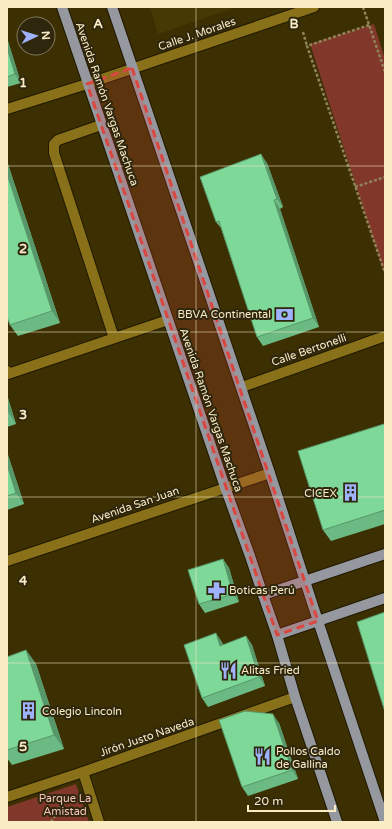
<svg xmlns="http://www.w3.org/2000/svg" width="392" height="829" viewBox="0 0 392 829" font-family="'Varela Round',sans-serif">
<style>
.built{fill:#473904}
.green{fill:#813729}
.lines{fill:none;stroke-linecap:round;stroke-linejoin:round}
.minor-casing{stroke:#201801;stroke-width:12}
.major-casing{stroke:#201801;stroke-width:12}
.path{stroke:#908358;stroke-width:2.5;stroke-dasharray:3 2;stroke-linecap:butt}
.minor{stroke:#89711a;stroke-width:10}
.major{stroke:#96989f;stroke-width:10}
.wall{fill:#6cba83}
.shaded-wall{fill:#58976a}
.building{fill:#7ed898;stroke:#58976a}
.marked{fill:#db4640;fill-opacity:0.2;stroke:#db4640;stroke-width:3;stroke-dasharray:8 5;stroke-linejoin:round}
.grid{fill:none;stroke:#faedc6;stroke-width:1;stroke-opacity:0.55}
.labels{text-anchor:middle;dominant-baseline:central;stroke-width:4;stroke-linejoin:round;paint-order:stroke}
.street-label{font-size:11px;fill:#faedc6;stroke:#2e260d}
.poi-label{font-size:11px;fill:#faedc6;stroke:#2e260d;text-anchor:start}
.park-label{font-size:11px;fill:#f8c3b8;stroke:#2e260d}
.grid-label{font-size:13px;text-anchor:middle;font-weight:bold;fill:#faedc6;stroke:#2e260d;stroke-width:4;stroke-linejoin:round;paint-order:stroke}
</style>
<rect width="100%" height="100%" fill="#3c3002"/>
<polygon class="built" points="150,7 237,7 158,34"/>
<g class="green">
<polygon points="374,24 385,59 385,275 310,44"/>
<polygon points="76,784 89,822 7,822 7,807"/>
</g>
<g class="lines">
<defs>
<g id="minor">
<polyline points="7,109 87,84 314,7"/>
<polyline points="101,125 58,140 54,144 54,153 114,338"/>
<polyline points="7,371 8,374 168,320"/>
<polyline points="242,387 385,336"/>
<polyline points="7,561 270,473"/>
<polyline points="83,772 99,822"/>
<polyline points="7,797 83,772 295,697"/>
</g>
<g id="major">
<polyline points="62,7 225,487 250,556 263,595 277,635 295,697 337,822"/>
<polyline points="112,7 270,473 318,621 385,822"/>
<polyline points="263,595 385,554"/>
<polyline points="277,635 385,598"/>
</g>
</defs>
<use href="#minor" class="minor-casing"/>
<use href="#major" class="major-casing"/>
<g class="path">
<polyline points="363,7 385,72"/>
<polyline points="369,25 307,46 385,273"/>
<polyline points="303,32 307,46"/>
<polyline points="355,187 385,177"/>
<polyline points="51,822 66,799"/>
</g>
<use href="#minor" class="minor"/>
<use href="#major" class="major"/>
</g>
<g class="wall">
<polygon points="7,38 21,83 7,87"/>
<polygon points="7,161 60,323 18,336 10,325"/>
<polygon points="267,163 283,207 280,209 319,327 263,346 257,337 221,228 216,222"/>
<polygon points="7,395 16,424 7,427"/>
<polygon points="385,424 385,524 331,541 323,530"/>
<polygon points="7,452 24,504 7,510"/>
<polygon points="223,559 229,568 239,602 205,613 199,604"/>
<polygon points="246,636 252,645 265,686 208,707 202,698 222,642 223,645"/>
<polygon points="26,650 36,664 64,749 12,765 7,758 7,657"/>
<polygon points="279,723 298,779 248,796 242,787"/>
</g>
<g class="shaded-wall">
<polygon points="7,38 21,83 15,74 7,48"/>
<polygon points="261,154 267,163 283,207 277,199"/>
<polygon points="7,161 60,323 52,311 7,174"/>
<polygon points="274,200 280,209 319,327 313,318"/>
<polygon points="7,395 16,424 8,412 7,409"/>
<polygon points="7,452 24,504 16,493 7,465"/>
<polygon points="223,559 229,568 239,602 233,594"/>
<polygon points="216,633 222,642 226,655 220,646"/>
<polygon points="246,636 252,645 265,686 259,677"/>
<polygon points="26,650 36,664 64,749 54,735"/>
<polygon points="273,714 279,723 298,779 292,770"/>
</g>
<g class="building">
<polygon points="7,48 15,74 7,77"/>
<polygon points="261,154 277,199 274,200 313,318 257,337 219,221 216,222 200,177"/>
<polygon points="7,174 52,311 10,325 7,317"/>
<polygon points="384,424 385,425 385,510 323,530 298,451"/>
<polygon points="7,465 16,493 7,496"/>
<polygon points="223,559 233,594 199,604 188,570"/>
<polygon points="385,612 385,712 357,622"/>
<polygon points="216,633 220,646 246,636 259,677 202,698 184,645"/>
<polygon points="26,650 54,735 7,750 7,657"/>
<polygon points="245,711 273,714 292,770 242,787 219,720"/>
</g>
<path class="marked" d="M132,68L318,621L277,635L87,84Z"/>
<path class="grid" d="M196,7V822M7,166H385M7,332H385M7,497H385M7,663H385"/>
<defs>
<symbol id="bank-bare" viewBox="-9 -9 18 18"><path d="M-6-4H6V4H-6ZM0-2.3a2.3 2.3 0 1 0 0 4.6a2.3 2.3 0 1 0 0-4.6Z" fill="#9fb3fd" stroke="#2e260d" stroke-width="2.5" paint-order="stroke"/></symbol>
<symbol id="building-bare" viewBox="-9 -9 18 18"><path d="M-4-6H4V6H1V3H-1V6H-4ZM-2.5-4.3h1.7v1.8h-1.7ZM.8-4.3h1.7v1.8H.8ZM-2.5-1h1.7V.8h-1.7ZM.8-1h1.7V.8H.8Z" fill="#9fb3fd" stroke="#2e260d" stroke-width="2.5" paint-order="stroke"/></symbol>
<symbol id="pharmacy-bare" viewBox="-9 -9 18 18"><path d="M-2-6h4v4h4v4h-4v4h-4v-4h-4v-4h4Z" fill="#9fb3fd" stroke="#2e260d" stroke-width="2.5" paint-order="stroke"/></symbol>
<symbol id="restaurant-bare" viewBox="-9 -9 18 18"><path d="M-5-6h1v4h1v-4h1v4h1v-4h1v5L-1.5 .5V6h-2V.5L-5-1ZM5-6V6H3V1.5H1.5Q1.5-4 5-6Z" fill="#9fb3fd" stroke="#2e260d" stroke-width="2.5" paint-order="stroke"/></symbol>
</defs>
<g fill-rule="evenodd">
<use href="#bank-bare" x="272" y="302" width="25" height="25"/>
<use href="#building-bare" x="338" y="480" width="25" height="25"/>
<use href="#pharmacy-bare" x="204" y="578" width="25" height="25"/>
<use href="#restaurant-bare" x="216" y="658" width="25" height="25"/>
<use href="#building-bare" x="16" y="698" width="25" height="25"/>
<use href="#restaurant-bare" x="250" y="744" width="25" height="25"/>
</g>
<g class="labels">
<g class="street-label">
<text transform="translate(197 34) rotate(-19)">Calle J. Morales</text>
<text transform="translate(107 104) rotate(71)">Avenida Ramón Vargas Machuca</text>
<text transform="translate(309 350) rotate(-19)">Calle Bertonelli</text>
<text transform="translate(211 410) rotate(71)">Avenida Ramón Vargas Machuca</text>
<text transform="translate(135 505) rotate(-19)">Avenida San Juan</text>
<text transform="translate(147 737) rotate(-19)">Jirón Justo Naveda</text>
</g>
<g class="poi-label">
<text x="271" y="314" text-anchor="end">BBVA Continental</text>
<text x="337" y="493" text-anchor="end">CICEX</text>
<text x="229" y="590">Boticas Perú</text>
<text x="241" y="670">Alitas Fried</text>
<text x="42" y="711">Colegio Lincoln</text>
<text x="276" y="751">Pollos Caldo<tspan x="276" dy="13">de Gallina</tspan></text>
</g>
<g class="park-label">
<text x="65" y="798">Parque La<tspan x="65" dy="13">Amistad</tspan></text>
</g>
</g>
<g class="grid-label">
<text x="98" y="28">A</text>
<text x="294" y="28">B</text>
<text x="23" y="87">1</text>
<text x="23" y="253">2</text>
<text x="23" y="419">3</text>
<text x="23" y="585">4</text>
<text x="23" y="751">5</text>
</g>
<rect width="392" height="829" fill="none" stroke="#faedc6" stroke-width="16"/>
<g transform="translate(36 36) rotate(86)"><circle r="19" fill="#2e260d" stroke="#807657"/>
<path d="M0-3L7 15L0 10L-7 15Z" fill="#9fb3fd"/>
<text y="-6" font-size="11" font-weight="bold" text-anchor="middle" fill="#faedc6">N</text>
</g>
<path d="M248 805v6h87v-6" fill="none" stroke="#faedc6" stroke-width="2"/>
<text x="254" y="805" font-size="12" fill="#faedc6" stroke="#2e260d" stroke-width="3" paint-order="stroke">20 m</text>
</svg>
